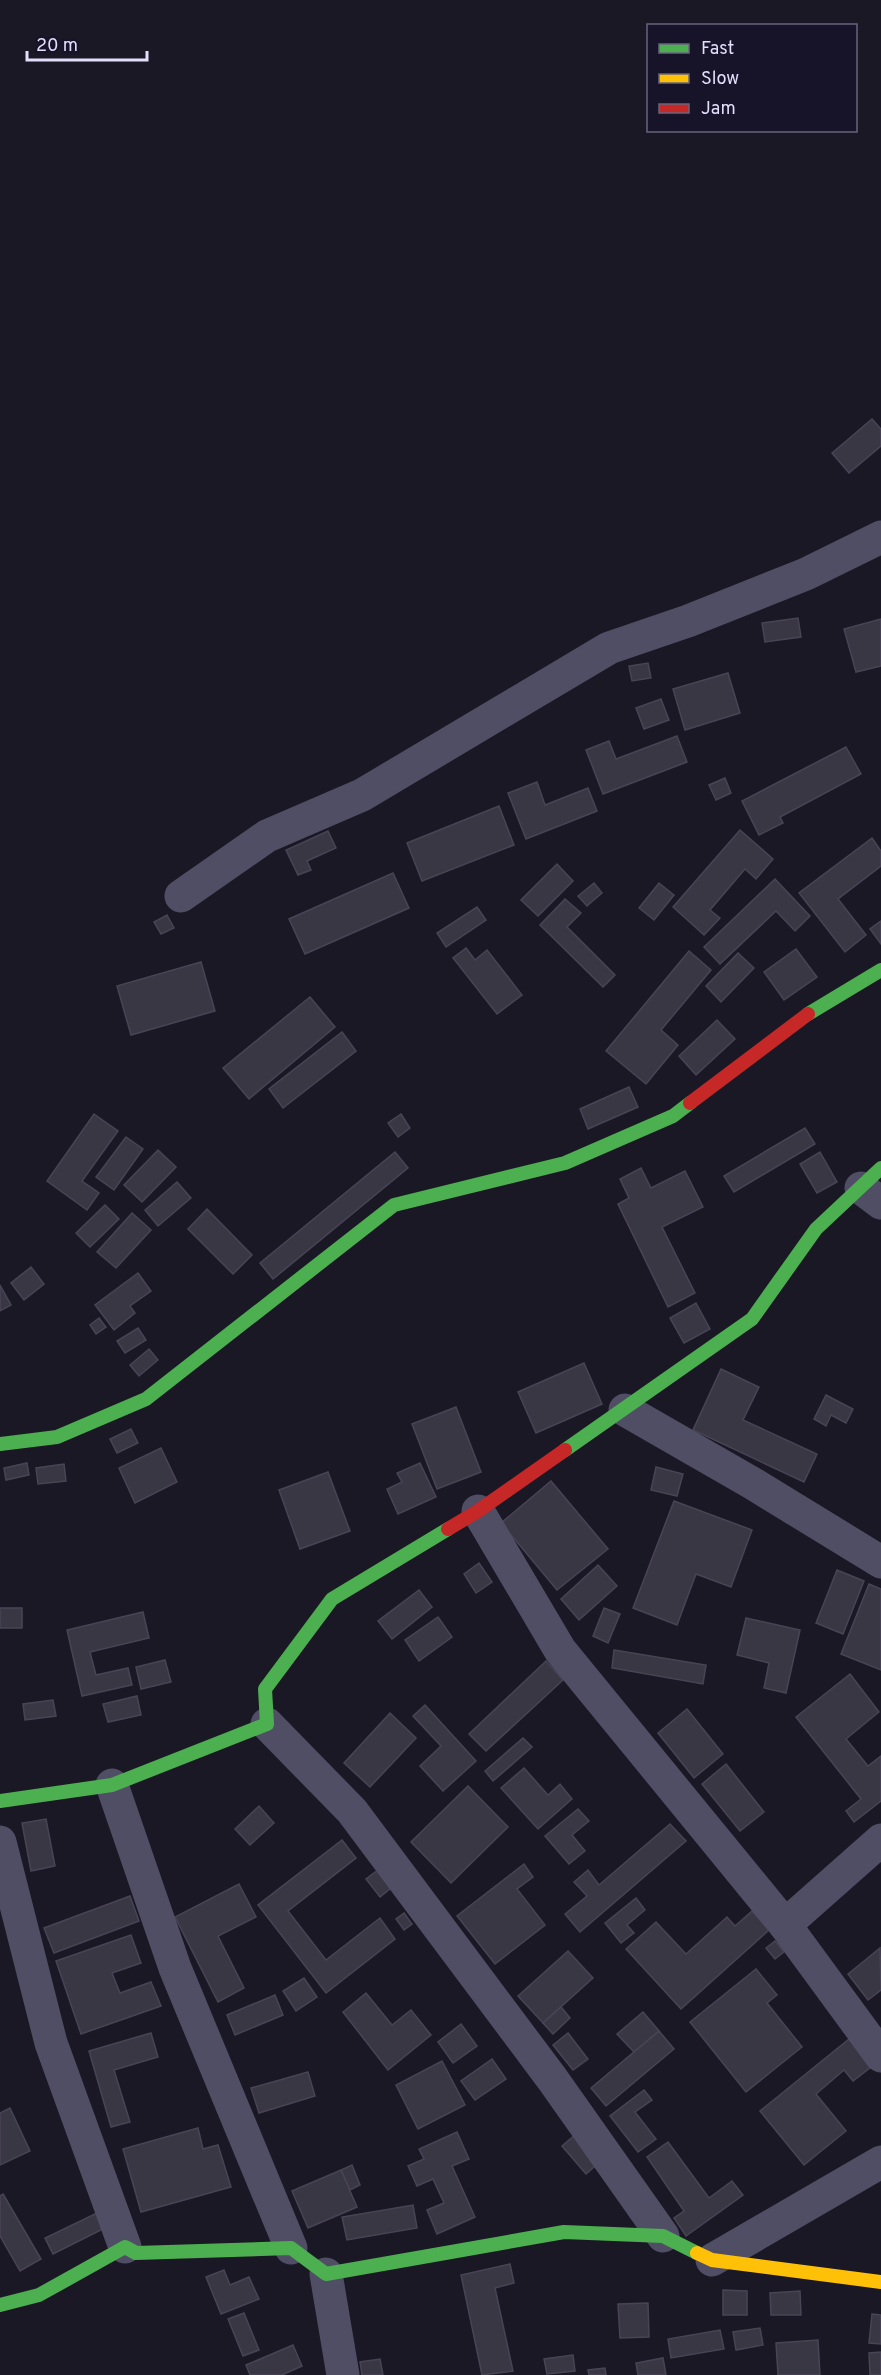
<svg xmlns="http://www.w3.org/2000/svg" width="881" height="2375" viewBox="0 0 881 2375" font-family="Overpass,sans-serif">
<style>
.building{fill:#3a3745;stroke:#484456;stroke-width:1.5}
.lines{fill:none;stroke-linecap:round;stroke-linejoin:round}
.street{stroke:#504e64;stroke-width:33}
.fast{stroke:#4caf50;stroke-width:14}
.slow{stroke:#ffc107;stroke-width:14}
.jam{stroke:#c62828;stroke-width:14}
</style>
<rect width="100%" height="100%" fill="#1a1824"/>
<g class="building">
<polygon points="872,419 881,429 881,446 849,473 832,453"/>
<polygon points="798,618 801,637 765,642 762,623"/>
<polygon points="881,619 881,666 856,672 844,629"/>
<polygon points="648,663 651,678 632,681 629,666"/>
<polygon points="728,673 740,713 685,730 673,689"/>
<polygon points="661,699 669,720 644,729 636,708"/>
<polygon points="677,736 687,762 603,794 586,750 609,741 616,759"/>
<polygon points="846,747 861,774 780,817 783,823 759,835 742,801"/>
<polygon points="725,778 731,793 716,800 709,785"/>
<polygon points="537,782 545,805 588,788 597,811 526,839 508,793"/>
<polygon points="499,806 514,845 422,881 407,843"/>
<polygon points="740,830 773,859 756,879 745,869 710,910 720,918 704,935 673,907"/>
<polygon points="328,831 336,848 307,861 311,870 298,875 286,850"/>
<polygon points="872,838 881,851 881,866 838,899 866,935 845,952 799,893"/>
<polygon points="557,864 573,881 538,916 521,900"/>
<polygon points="393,873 409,908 305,954 289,919"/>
<polygon points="775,879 810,916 795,931 776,911 720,964 704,947"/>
<polygon points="594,883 602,893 587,906 578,896"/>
<polygon points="659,883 674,895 654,920 639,908"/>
<polygon points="565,899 581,913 567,927 615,975 603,987 540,925"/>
<polygon points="477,907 486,920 446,947 437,933"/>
<polygon points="167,915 174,928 161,934 154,922"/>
<polygon points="881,921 881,944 870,929"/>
<polygon points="466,948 475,960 487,950 522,995 497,1014 453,958"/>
<polygon points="796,949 817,977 784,1000 764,972"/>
<polygon points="689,951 711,970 661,1030 678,1045 646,1084 606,1051"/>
<polygon points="738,953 754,968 721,1002 706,986"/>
<polygon points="201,962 215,1011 131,1035 117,986"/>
<polygon points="310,997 335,1027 249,1099 223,1068"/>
<polygon points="717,1020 735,1039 696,1075 679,1056"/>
<polygon points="342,1032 356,1051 283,1108 269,1089"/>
<polygon points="629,1087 638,1107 588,1129 580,1109"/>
<polygon points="94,1114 118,1131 82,1181 99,1193 87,1210 47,1181"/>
<polygon points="401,1114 410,1128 398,1137 388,1123"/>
<polygon points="805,1128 815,1144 734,1192 724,1176"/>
<polygon points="126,1137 143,1149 114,1190 96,1177"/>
<polygon points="158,1150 176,1167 142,1202 124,1185"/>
<polygon points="395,1152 408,1168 273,1279 260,1263"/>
<polygon points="820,1152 837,1182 817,1193 800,1164"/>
<polygon points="641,1168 651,1188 685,1171 703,1207 662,1227 695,1293 668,1307 618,1204 629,1198 620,1179"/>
<polygon points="177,1182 191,1198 158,1226 145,1210"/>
<polygon points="105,1205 119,1219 90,1247 76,1233"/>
<polygon points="207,1209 252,1255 233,1274 188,1229"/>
<polygon points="132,1213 151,1230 116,1268 97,1252"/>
<polygon points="31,1267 44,1284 24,1300 11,1283"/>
<polygon points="138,1273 151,1291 130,1306 135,1313 114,1330 95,1305"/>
<polygon points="0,1285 11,1305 0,1311"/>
<polygon points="696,1303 710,1329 684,1343 670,1318"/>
<polygon points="99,1318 106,1327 96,1334 90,1325"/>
<polygon points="138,1328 146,1340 125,1353 117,1341"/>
<polygon points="149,1349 158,1360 139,1376 130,1365"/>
<polygon points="584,1363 602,1404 536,1433 518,1392"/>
<polygon points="721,1369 759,1387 743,1420 817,1454 804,1482 693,1430"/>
<polygon points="826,1395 853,1409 846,1423 831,1415 826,1426 814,1419"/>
<polygon points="456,1407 481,1472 437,1489 412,1424"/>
<polygon points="131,1429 138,1443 117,1453 110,1439"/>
<polygon points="161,1448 177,1482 135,1503 119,1468"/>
<polygon points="27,1463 29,1475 6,1480 4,1468"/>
<polygon points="420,1463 436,1497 398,1514 387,1489 402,1482 397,1473"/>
<polygon points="64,1464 66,1481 38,1484 36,1468"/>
<polygon points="656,1467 683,1474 677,1496 651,1490"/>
<polygon points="328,1472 350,1531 300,1549 279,1490"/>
<polygon points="551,1481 608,1549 557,1590 501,1523"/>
<polygon points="674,1501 752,1530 731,1587 696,1574 677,1625 633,1608"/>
<polygon points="479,1563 492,1582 476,1593 464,1574"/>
<polygon points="598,1565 617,1586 579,1620 561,1599"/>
<polygon points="837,1570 864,1581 843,1634 816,1623"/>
<polygon points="869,1584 881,1589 881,1670 841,1654"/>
<polygon points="419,1590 432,1607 392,1639 378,1621"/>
<rect x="0" y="1608" width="22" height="20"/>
<polygon points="604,1608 620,1614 608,1643 593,1636"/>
<polygon points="143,1612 149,1638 90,1652 96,1675 128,1668 132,1685 82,1696 67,1630"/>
<polygon points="438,1617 452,1637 419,1661 405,1640"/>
<polygon points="746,1618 800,1630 786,1693 764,1688 769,1663 737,1655"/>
<polygon points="614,1650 706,1665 703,1684 612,1668"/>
<polygon points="165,1660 171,1682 141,1689 136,1667"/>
<polygon points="546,1661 563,1680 486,1751 469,1734"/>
<polygon points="850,1674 879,1712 846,1739 868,1766 881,1756 881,1801 854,1822 846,1811 861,1799 796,1717"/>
<polygon points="137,1696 141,1715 108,1722 103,1704"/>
<polygon points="53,1700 56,1716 25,1720 23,1704"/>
<polygon points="425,1705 476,1761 443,1791 420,1766 441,1746 413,1716"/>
<polygon points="687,1709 723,1754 694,1778 658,1733"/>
<polygon points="390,1713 416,1738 370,1787 344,1763"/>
<polygon points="523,1738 532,1747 493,1781 485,1771"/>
<polygon points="726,1764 764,1812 740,1831 702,1784"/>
<polygon points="524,1768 548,1795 560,1784 572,1799 538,1829 501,1788"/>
<polygon points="468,1786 508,1827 451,1883 411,1842"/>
<polygon points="259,1806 274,1823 250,1845 235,1829"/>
<polygon points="578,1809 589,1821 572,1835 585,1851 569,1864 545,1836"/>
<polygon points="46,1819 55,1866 31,1871 22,1823"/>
<polygon points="670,1824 686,1841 580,1932 565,1914 587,1896 574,1882 588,1870 599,1885"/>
<polygon points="342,1840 356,1858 288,1911 326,1960 380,1918 395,1939 326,1993 258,1905"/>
<polygon points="524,1864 533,1877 517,1889 545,1925 495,1964 457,1916"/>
<polygon points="378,1870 391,1888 380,1897 366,1879"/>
<polygon points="239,1884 256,1917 218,1936 244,1988 218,2002 175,1917"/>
<polygon points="130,1896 139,1921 54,1953 44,1928"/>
<polygon points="636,1898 645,1910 627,1925 634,1933 621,1943 605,1923"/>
<polygon points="752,1911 769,1930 681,2009 626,1949 656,1922 686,1954 727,1917 735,1926"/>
<polygon points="404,1913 412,1924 404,1930 396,1919"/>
<polygon points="131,1935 141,1963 112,1973 120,1993 151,1982 161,2006 81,2034 56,1961"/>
<polygon points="775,1941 784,1952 775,1959 766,1948"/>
<polygon points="880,1948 881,1990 868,2000 848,1974"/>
<polygon points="568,1951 593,1978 543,2023 518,1996"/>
<polygon points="756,1969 777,1995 767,2003 802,2047 746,2092 690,2022"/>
<polygon points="304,1978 317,1997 296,2011 283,1991"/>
<polygon points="366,1993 392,2025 411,2010 431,2035 388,2070 343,2012"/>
<polygon points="275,1995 283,2015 235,2035 227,2015"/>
<polygon points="561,2007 570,2018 553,2034 543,2023"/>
<polygon points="643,2012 659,2031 634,2052 617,2034"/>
<polygon points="461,2024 477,2046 453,2063 438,2042"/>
<polygon points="659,2031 674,2049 606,2106 591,2088"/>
<polygon points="151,2033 158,2057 114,2070 130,2122 111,2127 89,2051"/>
<polygon points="568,2033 588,2059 573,2070 553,2045"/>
<polygon points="849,2039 871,2067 853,2081 844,2070 816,2094 846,2131 804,2165 760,2111"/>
<polygon points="492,2059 506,2079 475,2100 461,2081"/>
<polygon points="442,2061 465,2105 418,2129 396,2085"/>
<polygon points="308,2072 315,2096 259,2113 251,2088"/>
<polygon points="644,2090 652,2100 635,2112 656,2139 638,2152 610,2116"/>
<polygon points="10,2108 30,2151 0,2165 0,2113"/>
<polygon points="198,2128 203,2149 218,2145 231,2187 141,2212 123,2149"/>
<polygon points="457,2132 469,2159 452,2166 475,2217 437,2234 427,2210 444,2203 433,2179 417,2186 408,2166 424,2159 419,2149"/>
<polygon points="576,2134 600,2162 586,2174 562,2146"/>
<polygon points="668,2142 709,2198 732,2181 743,2195 686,2236 674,2218 684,2211 647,2157"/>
<polygon points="352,2165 360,2185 350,2190 341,2170"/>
<polygon points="341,2170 357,2207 308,2228 292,2191"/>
<polygon points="3,2194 41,2259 20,2271 0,2236 0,2196"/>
<polygon points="413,2205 417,2228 347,2240 342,2217"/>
<polygon points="97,2213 105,2228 53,2254 45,2238"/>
<polygon points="510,2264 514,2283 495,2288 513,2371 482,2375 461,2275"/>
<polygon points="224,2270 230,2285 249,2277 259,2299 221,2314 206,2277"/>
<polygon points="723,2290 747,2291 747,2315 723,2315"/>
<polygon points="800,2291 801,2315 771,2315 770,2293"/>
<polygon points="648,2303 649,2337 620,2338 618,2304"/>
<polygon points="244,2313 259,2350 243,2356 228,2319"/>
<polygon points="872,2314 881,2315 881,2344 869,2343"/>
<polygon points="760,2328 763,2345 736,2350 733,2332"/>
<polygon points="720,2330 724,2349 671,2358 668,2339"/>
<polygon points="818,2340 820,2375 778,2375 776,2343"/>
<polygon points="293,2345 302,2366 282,2375 250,2375 246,2365"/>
<polygon points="881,2352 881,2375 870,2375 869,2353"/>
<polygon points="573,2355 575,2371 547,2374 544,2359"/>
<polygon points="663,2358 666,2375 638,2375 636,2363"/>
<polygon points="380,2359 383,2375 362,2375 360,2362"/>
<polygon points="605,2368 606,2375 589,2375 588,2370"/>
</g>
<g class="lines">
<g class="street">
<polyline points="181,896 267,836 362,795 609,648 688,621 806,574 881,537"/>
<polyline points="861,1188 881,1203"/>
<polyline points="625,1410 752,1483 881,1562"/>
<polyline points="478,1511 560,1650 785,1925 881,2056"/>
<polyline points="267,1724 352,1811 553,2080 663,2236"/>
<polyline points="112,1785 175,1968 291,2248"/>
<polyline points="0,1842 51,2043 125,2247"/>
<polyline points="785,1925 881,1840"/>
<polyline points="712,2260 881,2162"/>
<polyline points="326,2274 343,2375"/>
</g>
<g class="fast">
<polyline points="808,1014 881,970"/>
<polyline points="0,1444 57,1437 146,1399 394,1205 565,1163 673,1116 690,1103"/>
<polyline points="565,1450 752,1319 816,1229 881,1168"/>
<polyline points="0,1801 112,1785 267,1724 265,1689 332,1599 448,1529"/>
<polyline points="0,2305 39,2295 125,2247 136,2253 291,2248 326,2274 564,2232 663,2236 697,2253"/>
</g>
<polyline class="slow" points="697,2253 712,2260 881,2282"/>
<g class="jam">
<polyline points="690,1103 808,1014"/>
<polyline points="448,1529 478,1511 565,1450"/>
</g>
</g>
<rect x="647" y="24" width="210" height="108" fill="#171329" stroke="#68647d" stroke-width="1.5"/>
<rect x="659" y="44" width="30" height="9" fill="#4caf50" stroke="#68647d" stroke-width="1.5"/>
<text x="701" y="54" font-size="18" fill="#e2defc">Fast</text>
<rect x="659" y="74" width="30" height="9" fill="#ffc107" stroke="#68647d" stroke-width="1.5"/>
<text x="701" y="84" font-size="18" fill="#e2defc">Slow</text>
<rect x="659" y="104" width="30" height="9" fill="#c62828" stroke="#68647d" stroke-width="1.5"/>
<text x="701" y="114" font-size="18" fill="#e2defc">Jam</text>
<path d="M27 51v9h120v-9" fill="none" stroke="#e2defc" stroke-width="3"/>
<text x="36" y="51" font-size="18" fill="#e2defc" stroke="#171329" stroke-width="4.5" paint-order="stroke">20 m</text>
</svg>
